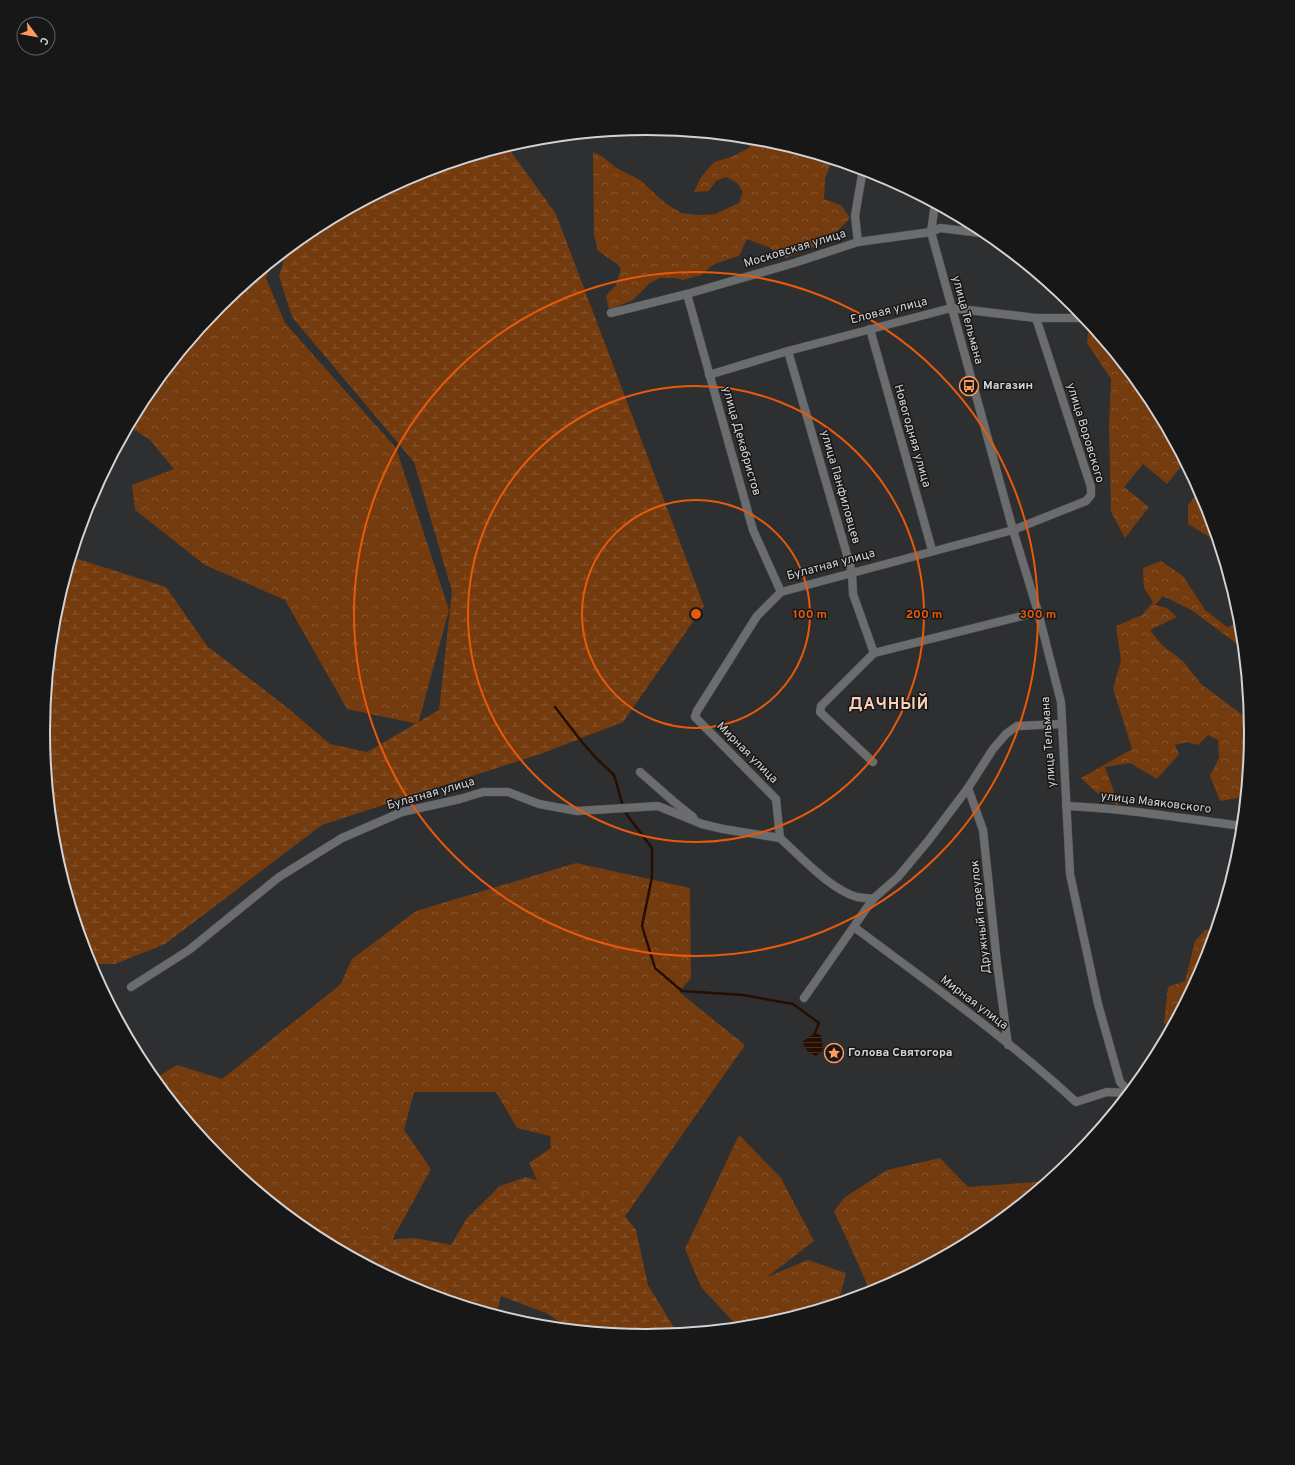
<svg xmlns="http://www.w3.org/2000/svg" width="1295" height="1465" viewBox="0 0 1295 1465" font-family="Overpass,sans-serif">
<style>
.forest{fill:url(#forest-crowns)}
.wetland{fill:url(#wetland-marsh)}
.water{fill:url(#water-rules)}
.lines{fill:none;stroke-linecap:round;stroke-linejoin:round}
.stream{stroke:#270e01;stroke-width:2.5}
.minor-casing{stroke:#4b4c4e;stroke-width:9}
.minor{stroke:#6b6c6e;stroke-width:8}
.ring{fill:none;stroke:#e8590c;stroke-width:2}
.labels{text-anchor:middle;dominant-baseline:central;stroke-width:3;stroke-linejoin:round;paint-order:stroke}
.street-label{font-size:12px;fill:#d3d3d5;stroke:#171718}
.poi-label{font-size:12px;font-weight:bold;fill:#d3d3d5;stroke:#171718;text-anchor:start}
.district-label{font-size:16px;font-weight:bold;letter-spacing:1px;fill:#fbd0b6;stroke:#171718}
.rim{fill:none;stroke:#d3d3d5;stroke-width:2}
.centre{fill:#e8590c;stroke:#171718;stroke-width:2}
.ring-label{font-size:12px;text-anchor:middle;font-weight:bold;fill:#e8590c;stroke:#171718;stroke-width:3;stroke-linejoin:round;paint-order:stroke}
</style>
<defs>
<pattern id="forest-crowns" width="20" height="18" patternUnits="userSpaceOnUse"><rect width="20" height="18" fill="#743b0f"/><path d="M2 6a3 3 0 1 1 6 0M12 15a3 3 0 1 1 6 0" fill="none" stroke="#875631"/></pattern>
<pattern id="wetland-marsh" width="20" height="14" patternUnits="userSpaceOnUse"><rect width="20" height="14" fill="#743b0f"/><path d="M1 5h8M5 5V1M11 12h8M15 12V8" fill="none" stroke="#875631"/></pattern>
<pattern id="water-rules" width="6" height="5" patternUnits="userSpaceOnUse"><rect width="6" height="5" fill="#270e01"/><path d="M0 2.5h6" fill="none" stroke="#453025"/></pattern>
</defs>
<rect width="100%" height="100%" fill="#2e2f31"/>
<g class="forest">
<polygon points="747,138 766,140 832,160 825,179 824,199 841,205 850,218 828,241 785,258 768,247 747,239 739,256 714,264 701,275 683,280 675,278 660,278 650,283 633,300 609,310 606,296 616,285 621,269 617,264 598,251 594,235 593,152 603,157 615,167 640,180 664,202 681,213 699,215 715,214 739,203 743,192 737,183 726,177 716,181 709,191 694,192 701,177 714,162 731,157 749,148 750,140"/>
<polygon points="271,263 266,278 285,323 396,448 449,610 418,724 347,709 285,600 205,565 135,510 132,485 174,469 150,440 129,426 145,396 220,305"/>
<polygon points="1092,325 1150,397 1185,462 1167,484 1143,464 1124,487 1149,507 1125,538 1111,512 1109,425 1111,379 1087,343 1089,326"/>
<polygon points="1200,490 1206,501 1218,542 1188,524 1188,505"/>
<polygon points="1161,561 1183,576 1205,610 1227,627 1241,623 1243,646 1233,641 1193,611 1163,596 1155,605 1167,608 1177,617 1150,630 1162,645 1183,661 1201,684 1248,719 1251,718 1252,733 1247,786 1238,798 1220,801 1210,776 1219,758 1218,740 1208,735 1198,745 1187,742 1175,745 1179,754 1157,779 1130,763 1105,767 1119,806 1096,792 1081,778 1132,749 1113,688 1121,661 1116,626 1142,615 1153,602 1144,588 1143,568"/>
<polygon points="576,863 690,888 691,978 679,992 745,1045 605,1245 585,1197 537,1180 529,1163 551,1148 550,1136 517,1128 496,1092 414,1092 404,1130 431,1169 387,1249 311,1235 220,1160 154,1079 177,1065 222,1079 340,985 352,959 416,911"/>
<polygon points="1205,930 1216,930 1206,964 1171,1030 1164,1023 1168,987 1185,981 1195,941"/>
<polygon points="739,1135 781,1178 814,1241 767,1277 808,1260 846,1273 838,1303 765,1325 739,1328 701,1287 685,1249"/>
<polygon points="940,1158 968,1187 1049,1181 983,1235 879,1291 864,1295 867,1284 834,1211 844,1198 887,1170"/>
</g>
<g class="wetland">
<polygon points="507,146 556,214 704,606 623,722 543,753 322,825 165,944 115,964 89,964 55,850 43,732 55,614 67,573 78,559 166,587 207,646 289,709 330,744 367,752 439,710 452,591 414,462 292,317 279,276 287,250 312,230 416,174"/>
<polygon points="526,1177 561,1187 596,1199 622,1212 636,1230 648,1285 678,1334 647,1337 573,1330 546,1313 501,1296 496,1315 416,1291 310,1233 317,1228 381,1240 415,1238 451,1245 467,1218 500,1186"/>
</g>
<polygon class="water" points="815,1033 821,1035 823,1050 816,1056 808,1052 802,1042"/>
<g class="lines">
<g class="stream">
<polyline points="555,707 582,742 596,758 614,775 623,806"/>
<polyline points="625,811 627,815 652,848 652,877 642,926 655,968 682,991 743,995 793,1004 819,1023 815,1033"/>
</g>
<defs>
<g id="minor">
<polyline points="935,204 931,232 1013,530 1038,612 1061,702 1070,874 1098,1004 1120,1082 1130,1093"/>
<polyline points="858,242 855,216 863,169"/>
<polyline points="687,294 753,530 781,592"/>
<polyline points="611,313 687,294 794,263 858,242 931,232 940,228 989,234"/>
<polyline points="870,329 932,550"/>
<polyline points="788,351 852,572 853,594 874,653"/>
<polyline points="709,375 788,351 951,308 1036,318 1080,318"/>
<polyline points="873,762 820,712 821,706 874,653 1038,612"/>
<polyline points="640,772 673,801 693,817"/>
<polyline points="968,788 983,830 997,963 1008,1045"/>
<path d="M1066,806C1125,808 1184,819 1243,826"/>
<path d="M873,899C868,898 862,898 857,897C831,890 801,857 780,838L776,799L695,717L697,711L757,616L781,592L1013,530L1086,501L1091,495V487L1036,318"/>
<path d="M854,927C929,983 1007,1038 1076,1102L1107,1092L1130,1093"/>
<polyline points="131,987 189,950 279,877 342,838 402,812 460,799 483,792 508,792 539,804 577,811 658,806 702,824 723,829 780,838"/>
<polyline points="804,998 873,899 898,877 928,841 968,788 993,749 1006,734 1017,726 1062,724"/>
</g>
</defs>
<use href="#minor" class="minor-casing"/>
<use href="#minor" class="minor"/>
</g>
<g class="ring">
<circle cx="696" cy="614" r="114"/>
<circle cx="696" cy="614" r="228"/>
<circle cx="696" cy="614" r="342"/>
</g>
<defs>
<symbol id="bus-ring" viewBox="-11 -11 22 22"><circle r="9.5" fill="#171718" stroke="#ff9b5a" stroke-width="1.5"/><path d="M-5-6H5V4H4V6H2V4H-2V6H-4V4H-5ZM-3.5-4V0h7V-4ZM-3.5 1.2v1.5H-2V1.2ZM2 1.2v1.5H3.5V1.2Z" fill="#ff9b5a"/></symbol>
<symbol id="sight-ring" viewBox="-11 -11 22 22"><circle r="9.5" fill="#171718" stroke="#ff9b5a" stroke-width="1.5"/><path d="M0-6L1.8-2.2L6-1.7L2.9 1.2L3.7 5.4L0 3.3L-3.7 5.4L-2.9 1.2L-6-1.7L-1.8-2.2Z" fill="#ff9b5a"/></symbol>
</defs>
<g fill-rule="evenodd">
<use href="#bus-ring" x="958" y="375" width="22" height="22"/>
<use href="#sight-ring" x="823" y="1042" width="22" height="22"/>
</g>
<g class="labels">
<g class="street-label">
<text transform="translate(795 249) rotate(-17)">Московская улица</text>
<text transform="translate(889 311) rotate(-14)">Еловая улица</text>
<text transform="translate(967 320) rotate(75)">улица Тельмана</text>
<text transform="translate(1085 433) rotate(73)">улица Воровского</text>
<text transform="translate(912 436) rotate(74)">Новогодняя улица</text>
<text transform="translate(741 441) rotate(74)">улица Декабристов</text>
<text transform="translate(840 487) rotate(74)">улица Панфиловцев</text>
<text transform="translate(831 565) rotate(-15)">Булатная улица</text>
<text transform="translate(1049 742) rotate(-94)">улица Тельмана</text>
<text transform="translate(747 753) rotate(45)">Мирная улица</text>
<text transform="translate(431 794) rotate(-16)">Булатная улица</text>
<text transform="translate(1156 803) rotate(7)">улица Маяковского</text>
<text transform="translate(981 917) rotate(-96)">Дружный переулок</text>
<text transform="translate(974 1003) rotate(37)">Мирная улица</text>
</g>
<g class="poi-label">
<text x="983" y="386">Магазин</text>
<text x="848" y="1053">Голова Святогора</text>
</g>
<g class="district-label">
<text x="889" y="705">ДАЧНЫЙ</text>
</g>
</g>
<path d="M0 0H1295V1465H0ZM50 732a597 597 0 1 1 1194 0a597 597 0 1 1-1194 0Z" fill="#171718" fill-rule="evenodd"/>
<path class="rim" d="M50 732a597 597 0 1 1 1194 0a597 597 0 1 1-1194 0Z"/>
<circle cx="696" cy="614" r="6" class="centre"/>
<g class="ring-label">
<text x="810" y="618">100 m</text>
<text x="924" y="618">200 m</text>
<text x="1038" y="618">300 m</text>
</g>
<g transform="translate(36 36) rotate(122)"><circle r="19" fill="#171718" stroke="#626264"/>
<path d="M0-3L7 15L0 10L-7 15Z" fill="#ff9b5a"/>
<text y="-6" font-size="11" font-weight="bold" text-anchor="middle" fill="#d3d3d5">С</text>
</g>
</svg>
